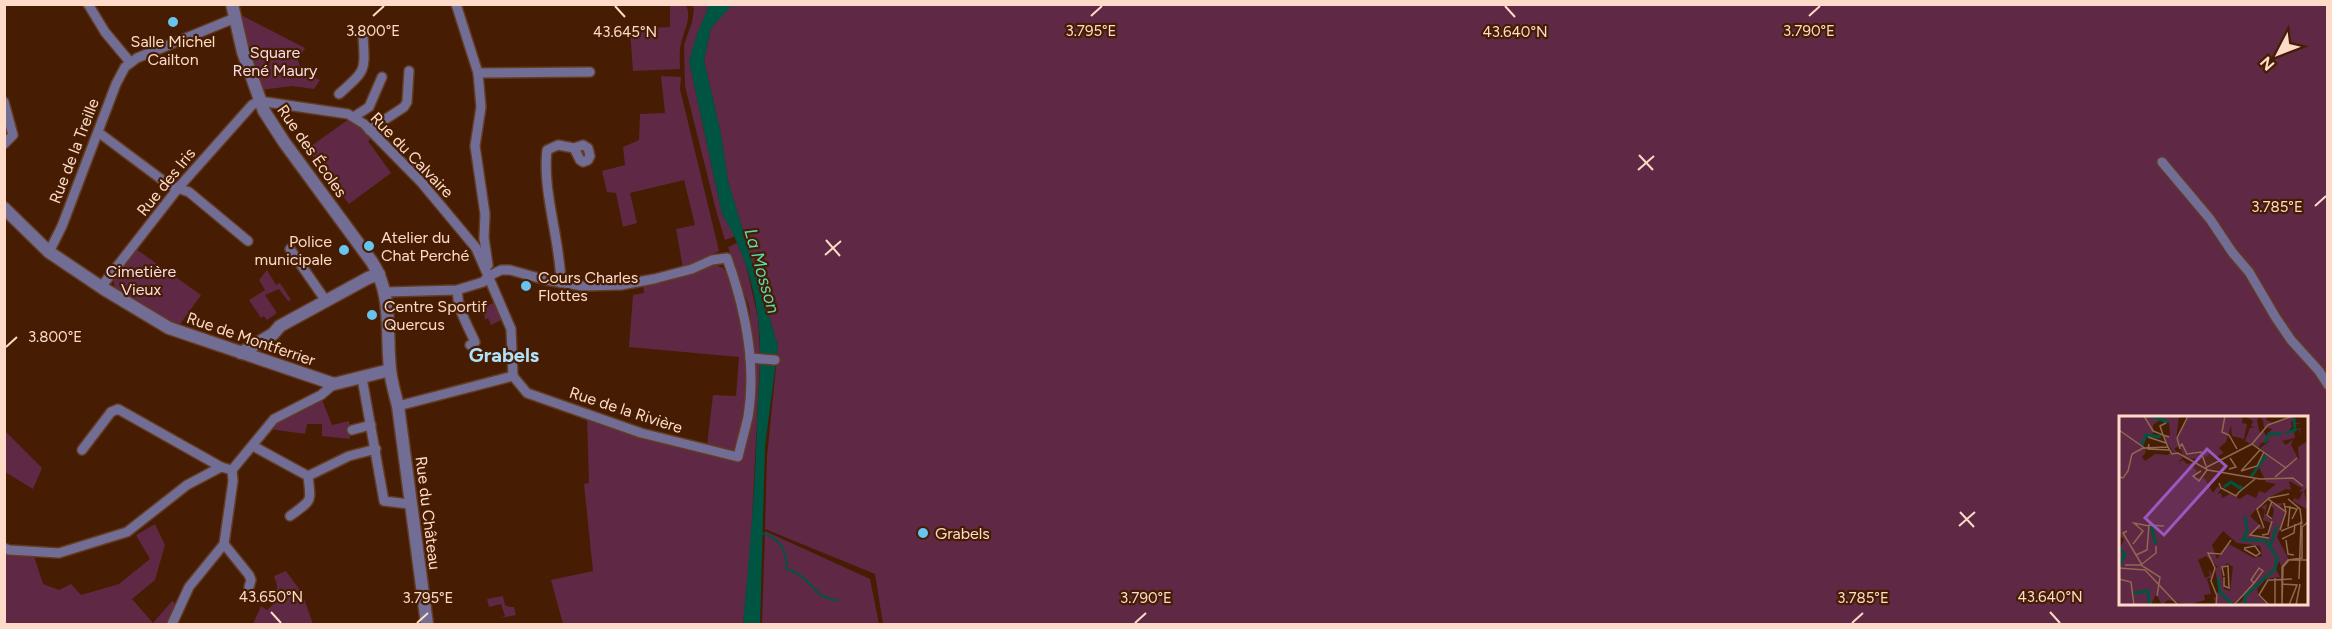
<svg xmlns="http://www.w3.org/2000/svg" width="2332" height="629" viewBox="0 0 2332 629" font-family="Figtree,sans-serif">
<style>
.green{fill:#5f2844;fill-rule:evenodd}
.water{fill:#005542}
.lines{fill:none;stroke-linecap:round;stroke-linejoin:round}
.stream{stroke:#005542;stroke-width:2}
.minor-casing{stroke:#633b22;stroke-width:12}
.tertiary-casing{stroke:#633b22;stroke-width:15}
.minor{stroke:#726d94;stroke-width:9}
.tertiary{stroke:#726d94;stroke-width:12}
.ticks{fill:none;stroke:#fddbc8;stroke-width:2}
.poi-dot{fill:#67c4ef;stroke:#461d02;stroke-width:2}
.labels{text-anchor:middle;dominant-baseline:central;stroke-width:4.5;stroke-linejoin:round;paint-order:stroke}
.poi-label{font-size:16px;fill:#fddbc8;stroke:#461d02;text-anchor:start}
.park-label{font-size:16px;fill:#f6dce7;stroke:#461d02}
.street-label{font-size:16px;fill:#fddbc8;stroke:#461d02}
.water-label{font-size:18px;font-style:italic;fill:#55dbb4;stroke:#461d02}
.quarter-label{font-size:20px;font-weight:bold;fill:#b1e1f9;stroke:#461d02}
.inset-river{fill:none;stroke:#005542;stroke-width:3}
.inset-road{fill:none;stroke:#8f6951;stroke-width:1.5}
.view{fill:#9c58c1;fill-opacity:0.15;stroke:#9c58c1;stroke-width:3}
.inset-edge{fill:none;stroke:#fddbc8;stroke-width:3}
.ticks-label{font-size:15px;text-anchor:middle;fill:#fddbc8;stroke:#461d02;stroke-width:4.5;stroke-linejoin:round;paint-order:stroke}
</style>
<rect width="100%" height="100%" fill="#461d02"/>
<g class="green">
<path d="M732,4L2327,5V624H883L875,574L765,529L767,457L778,346L728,181L721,134L704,60L711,28ZM2120,418H2306V604H2120Z"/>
<path d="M670,5H686C692,18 684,30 681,44C679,51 680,61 680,69L633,71L630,29L670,27Z"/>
<polygon points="692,5 709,5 689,61 722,214 736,236 725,240 717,214 685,86 684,45 692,22 694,9"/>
<polygon points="239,14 305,48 298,60 302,72 320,80 314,89 292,86 261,90 252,67"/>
<polygon points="661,76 681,77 680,89 719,251 683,268 676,229 695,225 684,180 630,193 637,223 623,227 616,193 607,192 602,171 625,165 623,147 639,140 640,114 665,113"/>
<polygon points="349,119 357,123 372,138 368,141 391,173 349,204 307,149"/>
<polygon points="737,243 745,261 758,318 760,355 755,356 749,306 728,247"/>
<polygon points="136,249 201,295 178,327 115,288 113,280 115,276"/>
<polygon points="714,264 723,268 735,286 746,357 746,401 736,453 707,446 713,395 736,396 739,357 629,347 633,295 644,293 643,284"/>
<polygon points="267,270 276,285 280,283 291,300 288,301 279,289 265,295 277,313 267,320 264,316 261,318 249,300 265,290 259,280"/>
<polygon points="483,300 486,306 496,302 501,320 491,325 488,318 485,320 484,313 482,314 480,309 481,308 479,302"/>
<polygon points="753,361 760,362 751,540 743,624 563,624 551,580 593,571 584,484 589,483 587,418 740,460"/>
<polygon points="321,397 332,425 349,421 350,439 322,436 322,424 307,424 305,434 270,429 273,423"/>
<polygon points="4,430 42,468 33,489 5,472"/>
<polygon points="155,524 165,545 155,580 132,599 153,623 172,601 177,605 167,624 5,624 4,550 34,556 43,584 59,590 71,584 81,595 119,584 150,559 136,535"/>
<polygon points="765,531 870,579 879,624 762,624"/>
<polygon points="286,571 302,593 313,624 253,624 261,606 267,610 277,601 277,585 274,576"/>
<polygon points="503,596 505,605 509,607 514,607 516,615 500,618 505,616 501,604 489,607 487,599"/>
</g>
<path class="water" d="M709,5H732L711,28L704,60L721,134L728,181L778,346L765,446L760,624H743C749,559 755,493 757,427C757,401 761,375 760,349C760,303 746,253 722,214L689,61L696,37Z"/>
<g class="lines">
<path class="stream" d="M761,533C781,537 786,550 787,569L799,574L822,596L838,601"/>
<defs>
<g id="minor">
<polyline points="88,4 105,32 130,62"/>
<polyline points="456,4 478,73 481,107 475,146 485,214 484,238 488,265"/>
<polyline points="478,73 590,72"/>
<path d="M339,94C367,69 365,72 363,35"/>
<polyline points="4,102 13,135 4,144"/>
<polyline points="355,116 369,107 382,77"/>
<polyline points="369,130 404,107 407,102 409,71"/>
<polyline points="98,132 169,185 189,192 248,241"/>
<polyline points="2162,162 2210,219 2232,252 2249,272 2276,318 2291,340 2319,371 2328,385"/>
<polyline points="290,249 326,301"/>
<polyline points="49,252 62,226 116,84 125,67 137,58 235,18"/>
<path d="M561,283C560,239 542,191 547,150L558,145L574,148L580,160L583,162L588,160L590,156L588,148L583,145L574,148"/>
<polyline points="101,287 179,187 252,105 259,101 348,114 364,124 421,182 476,248 511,329 513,376"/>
<path d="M457,290C458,311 467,324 475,342L470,345"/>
<path d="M385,292L457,290L483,282L489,276L501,270H510L546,280L583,286L621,285L654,279L692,269L712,260L727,258C745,308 757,363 748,417C745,430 741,444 738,457L641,433L527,393L513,376"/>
<polyline points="750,358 775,360"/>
<polyline points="362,378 384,501 409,504"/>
<polyline points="398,406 513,376"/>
<polyline points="352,430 371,425"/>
<path d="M253,446L308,476C311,503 313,499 290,516"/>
<polyline points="82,450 111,412 118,409 221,467"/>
<polyline points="308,476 349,456 376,449"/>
<polyline points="224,544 249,575 251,580 249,587"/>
<polyline points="4,548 9,550 59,553 127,532 187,485 221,467 232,470"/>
<polyline points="172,624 189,587 224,544 233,481 232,470 274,419 321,395 334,384"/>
</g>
<g id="tertiary">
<path d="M232,4L243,52L264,111L284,142L372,262C393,295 386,332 390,369C391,381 395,394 398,406L427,624"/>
<polyline points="4,208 49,252 104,289 169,328 334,384 390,370"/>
<polyline points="241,353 273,334 280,326 368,278 379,274"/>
</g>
</defs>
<use href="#minor" class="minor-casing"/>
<use href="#tertiary" class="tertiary-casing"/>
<use href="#minor" class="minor"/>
<use href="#tertiary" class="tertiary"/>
</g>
<path class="ticks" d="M615,6L625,17M1505,6L1515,17M373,16L384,6M1091,16L1102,6M1809,16L1820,6M1639,155L1653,170M1638,170L1654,156M2315,206L2326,196M826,240L840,256M825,255L841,241M6,347L17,337M1960,512L1974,527M1959,526L1975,512M271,612L281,623M2050,612L2060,623M417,623L428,613M1135,623L1146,613M1852,623L1863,613"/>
<g class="poi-dot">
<circle cx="173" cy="22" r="6"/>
<circle cx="369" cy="246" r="6"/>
<circle cx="344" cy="250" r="6"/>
<circle cx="526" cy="286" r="6"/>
<circle cx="372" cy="315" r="6"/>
<circle cx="923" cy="533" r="6"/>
</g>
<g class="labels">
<g class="poi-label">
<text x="173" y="41" text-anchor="middle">Salle Michel<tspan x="173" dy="18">Cailton</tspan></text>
<text x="381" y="237">Atelier du<tspan x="381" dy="18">Chat Perché</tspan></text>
<text x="332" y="241" text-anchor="end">Police<tspan x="332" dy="18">municipale</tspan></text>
<text x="538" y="277">Cours Charles<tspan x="538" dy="18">Flottes</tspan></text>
<text x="384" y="306">Centre Sportif<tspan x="384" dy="18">Quercus</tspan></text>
<text x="935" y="533">Grabels</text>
</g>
<g class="park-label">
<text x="275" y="52">Square<tspan x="275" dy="18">René Maury</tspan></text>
<text x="141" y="271">Cimetière<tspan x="141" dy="18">Vieux</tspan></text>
</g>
<g class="street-label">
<text transform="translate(74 151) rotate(-69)">Rue de la Treille</text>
<text transform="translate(312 151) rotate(55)">Rue des Écoles</text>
<text transform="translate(412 155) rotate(46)">Rue du Calvaire</text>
<text transform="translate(166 182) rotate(-51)">Rue des Iris</text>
<text transform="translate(251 339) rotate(19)">Rue de Montferrier</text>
<text transform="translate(626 410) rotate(18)">Rue de la Rivière</text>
<text transform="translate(428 513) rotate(83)">Rue du Château</text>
</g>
<g class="water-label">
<text transform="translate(762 271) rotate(74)">La Mosson</text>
</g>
<g class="quarter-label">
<text x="504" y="355">Grabels</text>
</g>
</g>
<g transform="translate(2119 416)">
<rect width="189" height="189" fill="#461d02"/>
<path d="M0,0H60L57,24L69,0H124L123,7L128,8L125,23L113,20L112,10L107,26L100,32L105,37L96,41L93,35L87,41L81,36L82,43L70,42H74V44L65,41L60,30L55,33L64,42L60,45L63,51L60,46L64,44L68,48L77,46L72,49L79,56L76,61L86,63L94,77L99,70L102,73L98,78L102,77L103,82L111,78L121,83L128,78L137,82L140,75L146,77L157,68L147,66L140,51L146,37L141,32L151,25L142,27L139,32L126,25L131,12L136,11L132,10L134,5L125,0H148L147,4L153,6L145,12L144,4L140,1L138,5L141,17L144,14L147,20L153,13L146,11L167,2L175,1L177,7H184L177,8L176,4L172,6L173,11L167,18L175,13L186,12L181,13V21L180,13L175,15L176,22L163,25L167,29L174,23L172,29L180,44L179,31L189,25V70L185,75L189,94L174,85L175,82L180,84L184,75L180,76L183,72L170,65L172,74L167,73L147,83L131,100L145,113H136L130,119L150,122L152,107L144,104L146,94L142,91L148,88L146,98L153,105L155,93L151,88L165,87L161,90L167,97L158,121L170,144L163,152L160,145L157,153L161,161L147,163L138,173L140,181L149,189H116L123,185L129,172L117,187L94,189L97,186L94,182L99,180L96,176L101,177L96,153L99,151L87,140L79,144L86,162L91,160L90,154L93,158L92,162H88L92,178L85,179L86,184L70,189L49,184L43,189L37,178L32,189H0V134L5,123L0,120ZM41,4L50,7L51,19L44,20L56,39L52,35L49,39L36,38L26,45L23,41L27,36L24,30L27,20L35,17L34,9ZM104,115L118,127L141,130L143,140L135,142L110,128L98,143L93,129ZM108,147L114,151L111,175L105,173L102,153Z" fill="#5f2844" fill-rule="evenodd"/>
<path class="inset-river" d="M31,0L49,6M167,17L176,14L175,2M146,27L150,18H163M23,29L27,19L42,21M132,61L147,39M105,71L112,66L121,72L123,70M126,100L128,115L124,124H146L158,141L156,153L126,180V189M32,110L37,128M151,131L158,110M0,132L6,139L1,148M99,162L101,176L113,188M15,177L29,175L30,189"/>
<path class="inset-road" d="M25,0L34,15L44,19L49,31M106,0L103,16L110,19L118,33M47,7L41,10L44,19L50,21M0,14L27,33M29,21L47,27M30,28L29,33L51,34M133,28L149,9L174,0M133,28L167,52M60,31L63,28L68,38L82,36L87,50M61,33L58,22L69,0M86,52L133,28M110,53L117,51L111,42M82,55L74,60L80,65L88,54M122,55L138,50L145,36M122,55L141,34M0,61L4,62L9,55L13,38L24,32L49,31L53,38L59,37L89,54L141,63M156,61L178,42M140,63L174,62L184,70M100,67L102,72L117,80L120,76M120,76L136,63M149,83L167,96M169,83L181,93L183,108M165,90L178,93L173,103M153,103L148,99L153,85M141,109L131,119L150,122M169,111L171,90M145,112L138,93L150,82L170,78M161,114L167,96L165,87M8,115L4,117L23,149M162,115L182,107M143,119L149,118L153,105M163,123L175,117L176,108M167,124L169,138L175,139M14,128L24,115L15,107L30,110M125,132L136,130L141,137L137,140L125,133M17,139L28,134L30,109L45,110M23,148L37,137V130M6,149H22L41,161L38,180M0,152L26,154L59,189M140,152L144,155L135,167L132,164ZM105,160L103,151L109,150L110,172L105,170V161M0,163L12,166L15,189M180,163L182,105M163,168L178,169L170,189M97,189L98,180L92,165L96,152L89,137L102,138L112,124M115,189L135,167M150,189L140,179L149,164L173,163M156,189V162M163,189L164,151L170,144H189M163,189V151L169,144L183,142V111L189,106M177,189L181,168"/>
<path class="view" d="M88,33L107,50L45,119L26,102Z"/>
<rect width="189" height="189" class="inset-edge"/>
</g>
<g class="ticks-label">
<text x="1091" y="36">3.795°E</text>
<text x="1809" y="36">3.790°E</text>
<text x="373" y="36">3.800°E</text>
<text x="1515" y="37">43.640°N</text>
<text x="625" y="37">43.645°N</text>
<text x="2277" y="212">3.785°E</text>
<text x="55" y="342">3.800°E</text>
<text x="271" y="602">43.650°N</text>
<text x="2050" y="602">43.640°N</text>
<text x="428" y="603">3.795°E</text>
<text x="1146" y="603">3.790°E</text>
<text x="1863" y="603">3.785°E</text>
</g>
<rect width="2332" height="629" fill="none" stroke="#fddbc8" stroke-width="12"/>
<g transform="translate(2278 54) rotate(228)" stroke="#461d02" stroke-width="4.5" paint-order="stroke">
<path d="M0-4.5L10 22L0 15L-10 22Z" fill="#fddbc8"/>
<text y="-9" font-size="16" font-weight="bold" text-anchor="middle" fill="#fddbc8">N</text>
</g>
</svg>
